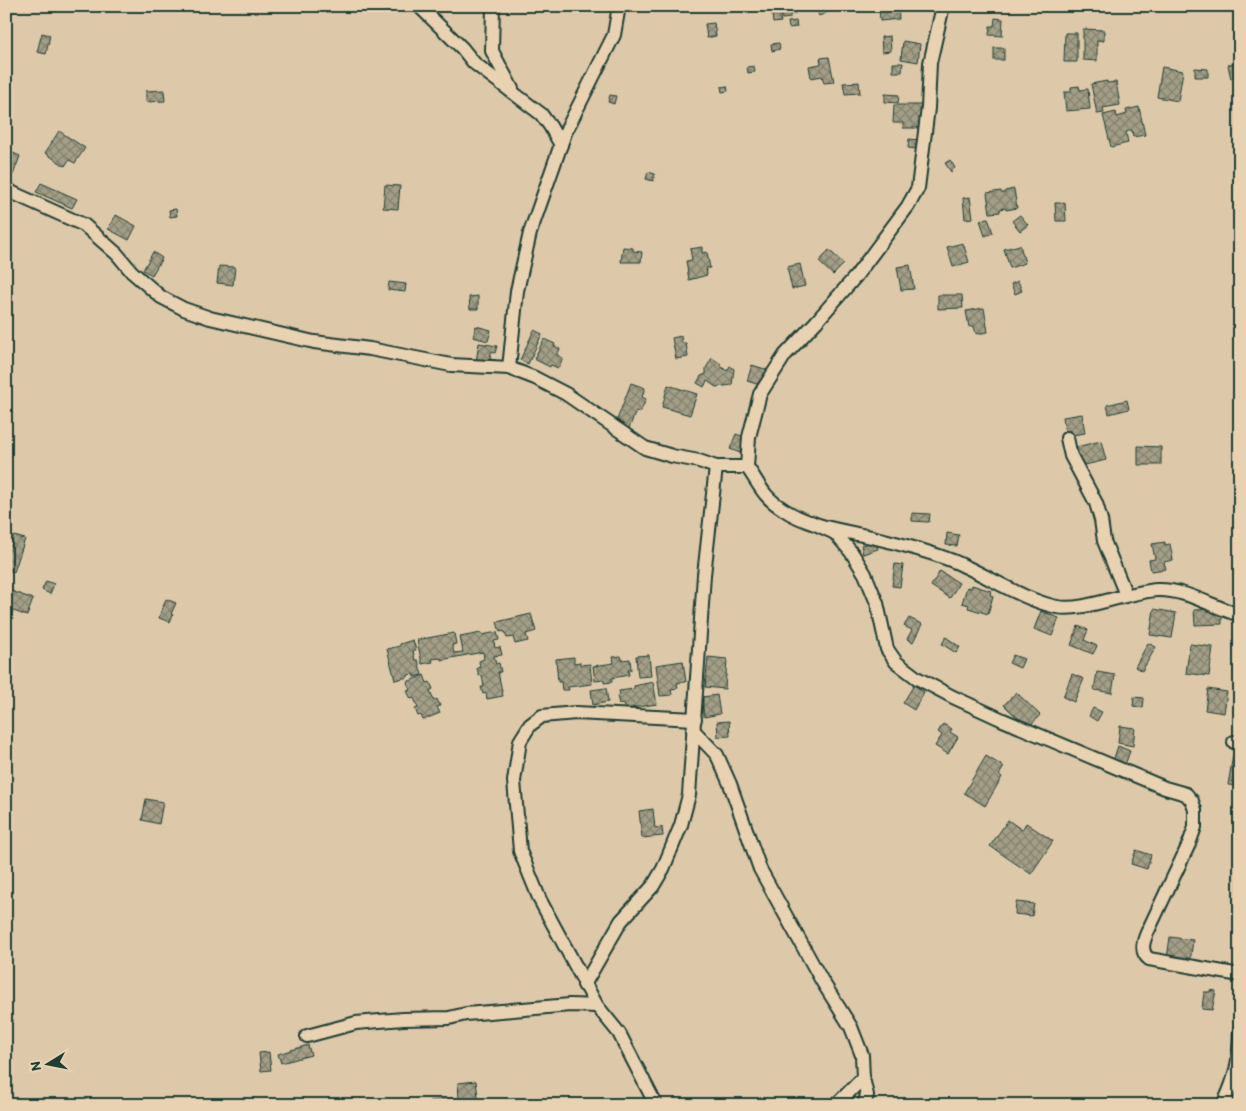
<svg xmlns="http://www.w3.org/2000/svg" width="1246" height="1111" viewBox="0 0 1246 1111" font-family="Itim,sans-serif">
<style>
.building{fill:url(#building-cross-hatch);stroke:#1f3d34}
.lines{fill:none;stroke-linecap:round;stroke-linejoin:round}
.minor-casing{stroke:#1f3d34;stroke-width:16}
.minor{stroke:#e9d2b2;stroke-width:12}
</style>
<defs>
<pattern id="building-cross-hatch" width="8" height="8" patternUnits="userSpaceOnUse" patternTransform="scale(1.25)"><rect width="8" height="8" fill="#a39e86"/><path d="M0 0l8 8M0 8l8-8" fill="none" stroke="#84826e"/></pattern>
</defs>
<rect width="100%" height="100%" fill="#ddc9aa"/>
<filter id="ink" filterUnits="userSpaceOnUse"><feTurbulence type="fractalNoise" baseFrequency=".02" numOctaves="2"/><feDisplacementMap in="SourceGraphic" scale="10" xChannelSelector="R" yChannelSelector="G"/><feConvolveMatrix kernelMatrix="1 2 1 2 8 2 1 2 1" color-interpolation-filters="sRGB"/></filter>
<g filter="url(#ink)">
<g class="building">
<polygon points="780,6 794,6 795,14 790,14 790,18 782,19"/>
<polygon points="815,6 829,6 831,11 819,16"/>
<polygon points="879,6 898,6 899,19 880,21"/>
<polygon points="779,13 781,22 773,23 772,14"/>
<polygon points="995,18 1003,19 1002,36 989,35 990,26 994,26"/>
<polygon points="796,21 797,27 789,28 788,22"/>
<polygon points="714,23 716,36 707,38 705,24"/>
<polygon points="1083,29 1104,30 1104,41 1097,40 1097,61 1083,60"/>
<polygon points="42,33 50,35 46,54 37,52"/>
<polygon points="1065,33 1077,33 1077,62 1064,62"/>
<polygon points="890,36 891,51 882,52 881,37"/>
<polygon points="903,41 920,44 918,62 901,59"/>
<polygon points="779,43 780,49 772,51 771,44"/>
<rect x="994" y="48" width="10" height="12"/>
<polygon points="829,57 834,82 824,83 822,76 811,78 809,66 821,64 820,58"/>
<polygon points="893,63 903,63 902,72 893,72"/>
<polygon points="1236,63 1239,77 1231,79 1228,65"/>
<polygon points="754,66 755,72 748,73 747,67"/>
<polygon points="1162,67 1183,71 1178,101 1157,97"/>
<polygon points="1195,68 1208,69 1208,77 1195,77"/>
<polygon points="1107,81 1107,83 1116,82 1120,105 1103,108 1104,113 1097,114 1091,84"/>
<polygon points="859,82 860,93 845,94 843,83"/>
<polygon points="727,86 728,91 722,92 721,87"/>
<polygon points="1079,86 1080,90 1088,89 1090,109 1066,111 1064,92 1071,92 1071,87"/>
<polygon points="164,90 165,101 146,102 146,91"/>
<polygon points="885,94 899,95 898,103 885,102"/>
<polygon points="610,95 616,96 614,104 608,102"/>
<polygon points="894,105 921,105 921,115 923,115 923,128 903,128 903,123 893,123"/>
<polygon points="1139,107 1145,135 1133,137 1132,130 1126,132 1128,143 1111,147 1103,115 1116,112 1117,117 1127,114 1126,110"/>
<polygon points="59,131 85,148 75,163 69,160 65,166 45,153"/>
<polygon points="909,139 919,140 917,149 908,148"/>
<polygon points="6,150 20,156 13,175 6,173"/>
<polygon points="950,160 955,168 951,172 945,163"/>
<polygon points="648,172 655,174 653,181 646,179"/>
<polygon points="41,183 77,199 72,208 36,192"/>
<polygon points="385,185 400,186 398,209 383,208"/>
<polygon points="1014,189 1017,208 1006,210 1006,208 1000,209 1000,212 990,213 987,193 1001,191 1001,193 1005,193 1005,191"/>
<polygon points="970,197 973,218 965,219 963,198"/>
<polygon points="1055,203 1065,203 1066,221 1056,221"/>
<polygon points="176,209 177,216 170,217 169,210"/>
<polygon points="116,215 136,226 129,240 108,229"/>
<polygon points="1020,215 1028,225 1020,231 1012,221"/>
<polygon points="988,218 993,233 985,236 980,220"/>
<polygon points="963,243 969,262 953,267 947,247"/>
<polygon points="1020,245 1025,263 1010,268 1004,249"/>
<polygon points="623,247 633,248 633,251 642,252 641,262 621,262"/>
<polygon points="702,247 702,253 707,252 710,268 706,268 707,275 689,280 686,261 692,260 690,249"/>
<polygon points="829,250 844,264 833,275 819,262"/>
<polygon points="153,252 162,258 152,275 143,270"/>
<polygon points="800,264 805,286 792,289 787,267"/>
<polygon points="910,265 914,289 901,290 897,267"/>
<polygon points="219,266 235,267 233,285 217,283"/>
<polygon points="1018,281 1022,291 1015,294 1011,284"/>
<polygon points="389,282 406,284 405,292 388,290"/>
<polygon points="938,295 962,295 963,308 938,309"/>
<polygon points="478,296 478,309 470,309 469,297"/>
<polygon points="984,308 988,332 976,334 974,326 969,327 966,311"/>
<polygon points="476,326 491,330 488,341 473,337"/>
<polygon points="534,330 542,334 528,364 520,360"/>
<polygon points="681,336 682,343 686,343 688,357 676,359 672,338"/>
<polygon points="544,339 555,344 554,346 560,349 557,355 563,358 558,368 551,365 550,367 534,359"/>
<polygon points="479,343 497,346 495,353 491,352 490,359 496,360 495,365 476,362"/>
<polygon points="712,358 721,364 720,366 727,371 730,366 734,369 732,385 716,387 707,381 704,387 697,383 701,376 706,374 706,368"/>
<polygon points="752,365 768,370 763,386 747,381"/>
<polygon points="631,383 645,388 642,397 646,399 640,413 636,411 628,431 615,425"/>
<polygon points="668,385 697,394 690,415 662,407"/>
<polygon points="1127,400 1129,409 1109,414 1107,405"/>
<polygon points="1082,414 1085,433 1066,436 1063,417"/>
<polygon points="736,434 747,438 740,453 730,449"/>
<polygon points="1101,441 1106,460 1077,467 1072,448"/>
<polygon points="1138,446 1161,447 1161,465 1138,465"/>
<polygon points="912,513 930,514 929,522 912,521"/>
<polygon points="947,533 959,535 957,546 946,545"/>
<polygon points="14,536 25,539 14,572 6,569 6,560"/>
<polygon points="876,541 878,549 863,554 861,545"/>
<polygon points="1165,542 1165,545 1170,544 1173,560 1164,562 1166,569 1151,571 1149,560 1155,559 1152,544"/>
<polygon points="895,564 903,565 900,587 892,586"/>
<polygon points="940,571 959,583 950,598 931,586"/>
<polygon points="46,581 54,584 50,594 42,590"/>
<polygon points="972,585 991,591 990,595 993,596 988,614 968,608 969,605 962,603 967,587 971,588"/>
<polygon points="6,589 33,599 27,616 6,608"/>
<polygon points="166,599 176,603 171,614 173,615 170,622 159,618"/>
<polygon points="1154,609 1176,613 1172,638 1150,635"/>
<polygon points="1222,609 1222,624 1195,625 1194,610"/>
<polygon points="1041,611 1059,618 1052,636 1034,629"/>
<polygon points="531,614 536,631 526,634 528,641 515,644 513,637 507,638 504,631 500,632 497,622"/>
<polygon points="909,618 922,624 913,642 907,639 912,630 904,626"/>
<polygon points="1078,626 1088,630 1084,640 1097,646 1093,654 1071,645"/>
<polygon points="497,632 499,640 494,641 495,648 500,647 502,655 494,656 496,664 499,663 501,672 498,672 503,696 487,699 486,693 483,694 481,687 484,687 482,675 479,676 477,668 480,667 479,661 484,659 483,652 441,660 441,658 432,659 433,662 422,664 417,640 454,633 456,644 452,645 454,653 463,652 460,637 481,633 482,635"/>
<polygon points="946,637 960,647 956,653 942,644"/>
<polygon points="413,640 416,650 413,650 415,660 418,660 422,675 414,677 413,674 408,675 408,677 395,680 387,649 400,646 400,644"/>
<polygon points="1148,643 1156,647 1142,671 1135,667"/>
<polygon points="1190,644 1213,647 1209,676 1186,673"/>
<polygon points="649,655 651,676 638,677 636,656"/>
<polygon points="1013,655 1024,659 1020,668 1009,663"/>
<polygon points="621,656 622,660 630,659 631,670 628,670 629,675 612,678 612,682 604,683 604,680 595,681 593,666 614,663 613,657"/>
<polygon points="574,657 574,663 580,662 580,665 590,664 592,684 568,687 569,690 562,690 561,682 558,682 556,659"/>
<polygon points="708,657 727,659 725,689 705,687"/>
<polygon points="683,661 686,682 677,683 678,688 671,689 672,695 660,696 656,665"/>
<polygon points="1097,672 1115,675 1112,693 1094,690"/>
<polygon points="1072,674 1084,679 1074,702 1063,697"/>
<polygon points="424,675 427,683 430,682 433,689 430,691 434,701 437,699 440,706 437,707 440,713 423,720 421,715 418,716 415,709 418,708 414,698 411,699 407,691 410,690 407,682"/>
<polygon points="653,682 657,704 625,709 624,703 619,704 617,696 620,695 619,691 634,689 634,686"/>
<polygon points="914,685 924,692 914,710 903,703"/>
<polygon points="606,688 608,702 593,705 591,690"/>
<polygon points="1208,689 1227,692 1224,713 1205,710"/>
<polygon points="1016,692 1040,715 1028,728 1004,705"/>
<polygon points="717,695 720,714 704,717 702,697"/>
<polygon points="1134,697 1144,698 1143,708 1133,706"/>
<polygon points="1093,708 1102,712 1097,721 1089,716"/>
<polygon points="729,721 730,736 718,737 717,722"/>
<polygon points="943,724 952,729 950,732 958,737 948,754 935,746 942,735 938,732"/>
<polygon points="1120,726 1135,728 1133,746 1118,743"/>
<polygon points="1118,746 1130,751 1125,765 1113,761"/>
<polygon points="1233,755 1240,756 1240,786 1228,785"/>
<polygon points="986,756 1004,767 999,775 1002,777 985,806 964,793"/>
<polygon points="146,799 163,802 159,824 142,820"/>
<polygon points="653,809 655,828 662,827 663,836 642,838 639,811"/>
<polygon points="1008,820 1022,830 1026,823 1053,841 1031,874 990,846"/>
<polygon points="1136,850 1151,855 1147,869 1131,864"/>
<polygon points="1016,902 1034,904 1032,916 1015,914"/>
<polygon points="1170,937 1193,940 1190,962 1167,959"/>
<polygon points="1210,990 1216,991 1212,1010 1202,1009 1204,992 1210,992"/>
<polygon points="308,1045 311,1055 281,1063 278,1054"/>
<polygon points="269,1052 271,1070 261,1071 259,1053"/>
<polygon points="476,1081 479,1105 429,1105 429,1101 459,1098 458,1083"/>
<polygon points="805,1099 808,1105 793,1105"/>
</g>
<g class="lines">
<defs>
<g id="minor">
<polyline points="419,6 462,48 474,63 541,114 550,126 561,145"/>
<polyline points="493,6 492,51 512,89"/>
<polyline points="6,188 13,193 84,225 117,254 132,272 161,297 184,309 210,318 314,342 370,349 451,365 509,368 535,378 566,394 645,448 672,456 699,461 716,467 704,575 689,795 681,825 663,869 653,886 621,921 584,985"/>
<polyline points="509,368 517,291 530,233 565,133 614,35 619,6"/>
<polyline points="1067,438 1071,456 1096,503 1101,520 1104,541 1126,595"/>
<path d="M716,467H747C760,485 762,496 783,509C811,528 848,531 880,539C904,545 930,552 953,561C985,574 1023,600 1057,607C1084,612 1126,592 1157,590C1186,589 1212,607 1240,615"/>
<polyline points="747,467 749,437 760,394 785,355 816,322 856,276 908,206 918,188 928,108 930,63 943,6"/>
<path d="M811,522L835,533L852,553L865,574L877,603L887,649L896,662L917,678L953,697L1003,720L1165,788L1186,794L1192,801L1195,810V827L1189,844L1147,933C1143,942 1140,952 1149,959L1240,975"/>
<polyline points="693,730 717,755 730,784 760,869 822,981 851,1027 862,1055 863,1078 867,1095 864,1105"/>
<polyline points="1234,742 1240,743"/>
<polyline points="307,1036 356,1023 403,1019 449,1018 466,1014 570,1005 597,1006"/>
<polyline points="656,1105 619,1033 597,1006 540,900 520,851 514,781 520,741 530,725 542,716 576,713 695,719"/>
<polyline points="836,1105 863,1078"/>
<path d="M1223,1105C1237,1076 1239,1062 1240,1031"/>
</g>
</defs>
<use href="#minor" class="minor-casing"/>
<use href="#minor" class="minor"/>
</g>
</g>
<rect width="1246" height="1111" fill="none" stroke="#e9d2b2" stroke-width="25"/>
<rect x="12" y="12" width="1221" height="1086" fill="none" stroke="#1f3d34" stroke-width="2" filter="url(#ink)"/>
<g transform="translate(48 1064) rotate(260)" stroke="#e9d2b2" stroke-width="4" paint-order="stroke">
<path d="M0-4L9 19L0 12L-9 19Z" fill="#1f3d34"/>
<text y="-8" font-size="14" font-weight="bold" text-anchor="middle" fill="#1f3d34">N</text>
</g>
</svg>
